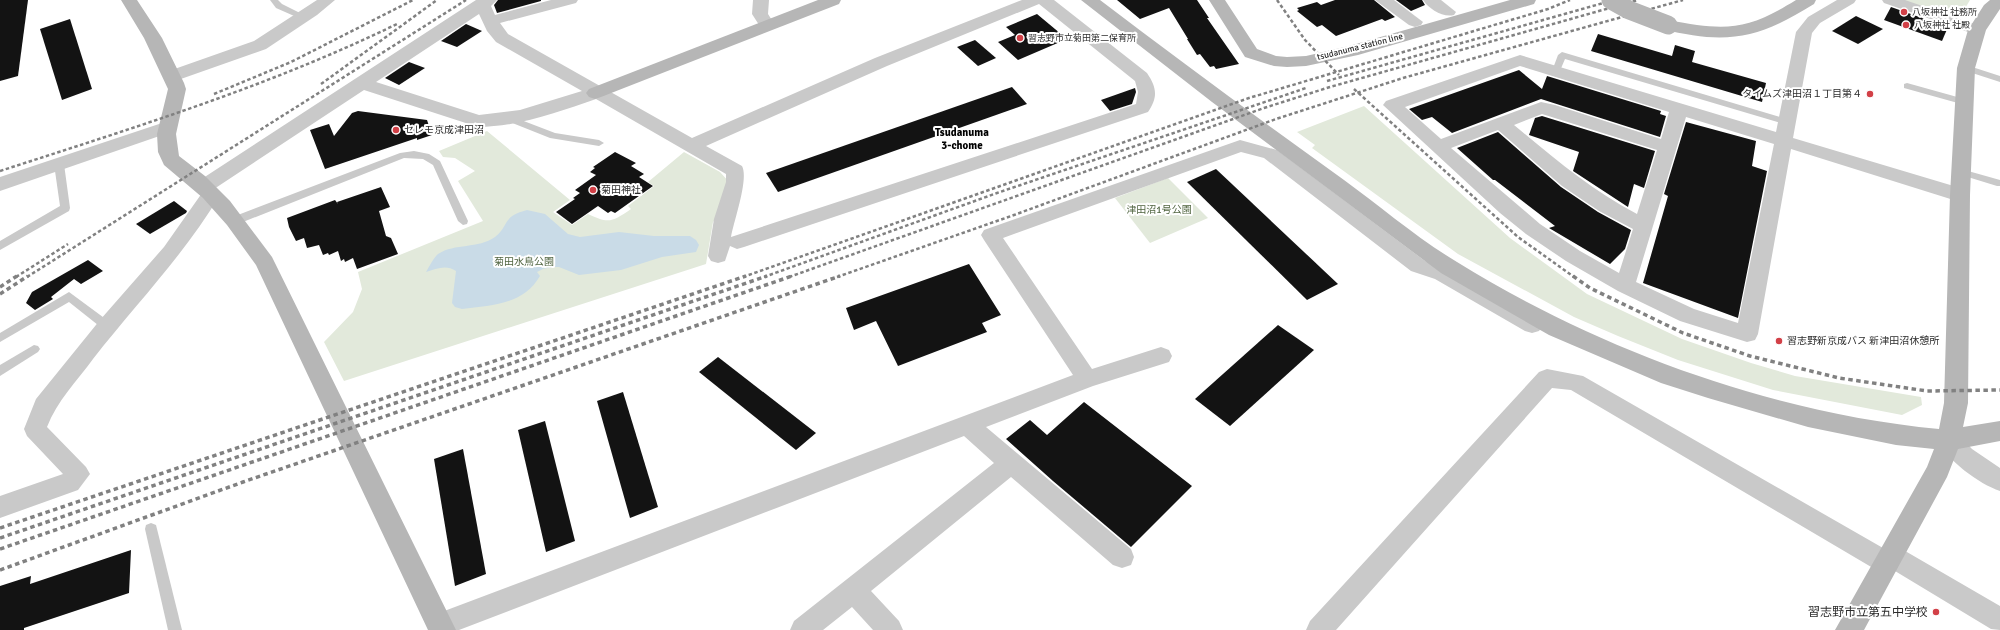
<svg xmlns="http://www.w3.org/2000/svg" width="2000" height="630" viewBox="0 0 2000 630" font-family="Signika,'Noto Sans JP',sans-serif">
<style>
.green{fill:#e2e9db}
.water{fill:#c9dbe7}
.building{fill:#131313}
.lines{fill:none;stroke-linecap:round;stroke-linejoin:round}
.lane{fill:#c9c9c9;fill-rule:evenodd}
.street{fill:#c9c9c9;fill-rule:evenodd}
.secondary{fill:#b6b6b6;fill-rule:evenodd}
.rail-far1{stroke:#818181;stroke-width:2.5;stroke-dasharray:3.5 2.5;stroke-linecap:butt}
.rail{stroke:#818181;stroke-width:3.5;stroke-dasharray:4.5 3.5;stroke-linecap:butt}
.secondary-bridge{stroke:#b6b6b6;stroke-width:19}
.poi-dot{fill:#d24047;stroke:#fff;stroke-width:1.5}
.labels{text-anchor:middle;dominant-baseline:central;stroke-width:4;stroke-linejoin:round;paint-order:stroke}
.far-poi-label{font-size:9px;fill:#2c2c2c;stroke:#fff;text-anchor:start}
.far-street-label{font-size:9px;fill:#2c2c2c;stroke:#fff}
.poi-label{font-size:10px;fill:#2c2c2c;stroke:#fff;text-anchor:start}
.park-label{font-size:10px;fill:#4f633f;stroke:#fff}
.neighbourhood-label{font-size:11px;font-weight:bold;fill:#000;stroke:#fff}
.near-poi-label{font-size:12px;fill:#2c2c2c;stroke:#fff;text-anchor:end}
</style>
<rect width="100%" height="100%" fill="#fff"/>
<g class="green">
<polygon points="1898,0 1970,0 1958,20"/>
<polygon points="1364,106 1510,238 1587,294 1682,339 1751,363 1795,376 1921,397 1922,405 1902,415 1773,390 1678,360 1618,336 1574,317 1458,254 1312,148 1315,145 1297,132"/>
<path d="M487,131L570,200L553,212L572,225L588,214C609,224 612,222 631,209L628,206L654,186L648,182L684,152L720,172L730,183L717,218L713,222L706,264L344,381L324,342L353,312L362,289L358,272L483,221L458,181L475,171L455,158L443,157L439,151Z"/>
<polygon points="1168,178 1208,218 1150,243 1115,198"/>
</g>
<path class="water" d="M527,210L545,214L568,234L580,237L619,232L654,236H690L696,240L699,245L696,252L662,257L621,270L579,275L559,267H552L543,269L537,272L540,276C523,305 492,305 462,309L455,307L452,303L456,271C446,264 436,269 426,272C429,267 434,257 438,254C455,243 478,249 495,237C510,225 501,217 527,210Z"/>
<g class="building">
<polygon points="0,0 28,0 18,76 0,81"/>
<polygon points="498,0 541,0 541,1 497,13 494,5"/>
<polygon points="1117,0 1197,0 1209,18 1207,18 1239,64 1216,69 1214,66 1210,67 1200,54 1197,55 1187,39 1188,39 1169,8 1140,19"/>
<polygon points="1335,0 1374,0 1395,17 1385,21 1382,19 1336,36 1322,25 1317,27 1297,11 1299,10 1297,8 1317,2 1321,5"/>
<polygon points="1396,0 1422,0 1425,5 1411,11"/>
<polygon points="1891,7 1948,27 1942,41 1884,20"/>
<polygon points="1037,14 1067,39 1018,60 998,42 1015,35 1006,27"/>
<polygon points="1856,16 1883,29 1858,44 1832,31"/>
<polygon points="70,19 92,89 62,100 40,29"/>
<polygon points="466,24 482,31 457,47 441,41"/>
<polygon points="1598,34 1672,56 1675,45 1695,51 1692,62 1766,83 1762,102 1591,51"/>
<polygon points="975,40 996,58 978,66 957,47"/>
<polygon points="409,62 425,68 399,85 385,78"/>
<polygon points="1519,70 1542,89 1547,76 1661,111 1660,114 1666,116 1660,137 1541,99 1452,133 1432,117 1422,120 1409,109"/>
<polygon points="1012,87 1027,104 778,192 766,173"/>
<polygon points="1135,88 1136,92 1132,104 1110,111 1101,100"/>
<polygon points="358,111 427,120 432,135 417,140 417,138 325,169 310,130 329,124 334,136 352,113"/>
<polygon points="1542,116 1655,151 1644,188 1634,184 1628,207 1573,171 1579,152 1529,135 1535,118"/>
<polygon points="1686,122 1756,141 1752,166 1767,171 1738,318 1643,283 1668,196 1664,194"/>
<polygon points="1498,132 1561,187 1598,212 1631,230 1625,249 1610,264 1549,228 1555,226 1495,180 1493,180 1457,148"/>
<polygon points="615,152 636,163 631,166 644,174 639,177 653,186 615,213 611,211 608,213 598,206 572,224 556,212 575,199 573,198 580,193 575,190 596,175 590,172 595,168 593,167"/>
<polygon points="1216,169 1338,284 1307,300 1187,182"/>
<polygon points="381,187 390,207 379,211 386,236 391,238 398,254 357,269 353,258 345,262 344,259 341,261 338,251 329,255 328,253 323,255 319,245 307,248 304,238 296,241 289,227 287,218 335,200 338,204 337,202"/>
<polygon points="174,201 187,211 186,213 150,234 136,224"/>
<polygon points="88,260 103,271 81,284 74,279 51,297 53,299 35,310 26,303 32,292"/>
<polygon points="969,264 1001,315 982,323 987,332 898,366 876,321 854,330 846,308"/>
<polygon points="1278,325 1314,350 1230,426 1195,399"/>
<polygon points="718,357 816,433 796,450 699,372"/>
<polygon points="623,392 658,507 630,518 597,401"/>
<polygon points="1084,402 1192,486 1131,547 1053,481 1006,439 1030,420 1047,435"/>
<polygon points="545,421 575,541 546,552 518,430"/>
<polygon points="463,449 486,574 455,586 434,459"/>
<polygon points="131,550 129,593 24,628 24,630 0,630 0,586 31,576 30,584"/>
</g>
<g class="lines">
<g class="lane">
<polygon points="270,0 278,0 282,4 308,17 304,20 301,19 276,8"/>
<polygon points="1562,52 1790,120 1792,122 1787,125 1784,124 1565,59 1559,73 1553,73 1552,71 1558,55"/>
<polygon points="1966,65 2000,76 2000,82 1963,70 1962,68"/>
<polygon points="1907,83 1968,100 1970,102 1965,105 1904,88 1904,84"/>
<polygon points="508,115 555,133 599,140 604,143 599,146 550,138 505,120 505,116"/>
<polygon points="414,151 429,154 440,161 468,221 467,224 463,225 458,221 433,165 423,159 404,158 238,224 234,225 229,221 230,218 400,153"/>
<polygon points="59,161 64,164 70,208 69,211 0,250 0,241 60,206 54,164"/>
<polygon points="1961,169 2000,180 2000,186 1997,186 1958,174 1956,172"/>
<polygon points="69,292 111,323 113,326 111,329 103,329 69,302 0,342 0,333"/>
<polygon points="34,345 38,346 40,349 38,352 0,376 0,365"/>
<polygon points="151,523 156,525 157,529 182,630 168,630 145,529 146,525"/>
</g>
<g class="street">
<polygon points="317,0 335,0 317,15 266,49 178,80 172,81 166,80 163,76 166,72 254,41"/>
<path d="M476,0H497L491,6L495,15L551,0H578L576,3L500,23L508,34L692,138L875,58L1022,0H1054L1147,73C1157,88 1158,97 1148,112L744,247L737,249L730,246L725,261L718,263L711,261L708,256L714,219L726,182V174L596,99C558,112 518,127 478,127L364,90L214,189L220,195C184,255 136,304 93,359C77,381 57,401 47,427L86,467L90,474L78,490L0,518V496L63,474L27,436L24,429L36,399L100,320L164,247L202,193L197,192L195,187L197,182ZM1039,4L1135,81L1138,92L1136,104L731,237C734,220 749,179 742,166L706,146L887,66ZM479,14L487,31L496,42L582,91L520,110L479,115L376,82Z"/>
<polygon points="753,0 769,0 768,14 775,25 773,28 767,30 761,28 752,14"/>
<polygon points="1375,0 1394,0 1423,22 1421,25 1415,27 1409,25"/>
<path d="M1423,0H1441L1456,12L1454,15C1443,18 1429,9 1423,0Z"/>
<path d="M1837,0H1856L1854,3L1820,23L1812,33L1793,138L1967,190L1970,195L1967,200L1960,202L1791,149L1758,334L1755,340L1747,342L1680,321L1618,291L1566,261L1526,234L1500,213L1383,105L1386,101L1520,55L1776,132L1796,32L1808,17ZM1520,66L1669,112L1661,139L1555,105L1541,102L1441,139L1405,107ZM1542,114L1657,150L1637,214C1590,189 1555,159 1514,125ZM1686,117L1774,144L1738,323L1694,309L1636,282ZM1498,130L1562,186L1599,211L1633,229L1619,273L1580,251L1540,224L1451,148Z"/>
<polygon points="1882,0 1905,0 1983,27 1985,30 1983,33 1977,35 1971,33 1884,3"/>
<polygon points="168,121 174,123 177,127 174,131 0,191 0,177"/>
<polygon points="1240,140 1277,150 1425,261 1449,268 1539,319 1543,325 1539,331 1532,333 1525,331 1435,279 1411,271 1264,158 1241,152 1003,238 1092,369 1161,347 1169,350 1172,356 1169,362 1093,386 986,427 1131,549 1134,557 1131,565 1122,568 1113,565 1011,477 871,591 899,621 903,630 873,630 852,607 823,630 790,630 794,621 994,463 964,436 459,630 429,630 427,625 431,616 1073,375 984,240 981,235 984,230"/>
<polygon points="1547,369 1583,376 1883,548 1891,545 1900,548 2000,606 2000,630 1991,629 1895,571 1887,574 1878,571 1571,390 1552,388 1336,630 1306,630 1310,621 1539,372"/>
<path d="M1949,430L1957,433L1972,449L2000,468V491C1979,484 1947,460 1937,440L1941,433Z"/>
</g>
<g class="secondary">
<polygon points="121,0 137,0 162,38 184,83 186,89 176,134 179,156 205,176 230,201 272,257 456,630 428,630 256,265 227,225 203,198 164,165 158,152 157,134 168,89 144,38"/>
<polygon points="818,0 841,0 839,4 601,97 595,99 589,97 586,93 589,89"/>
<path d="M1081,0H1100C1180,61 1262,121 1344,180C1381,207 1417,238 1457,262C1599,350 1772,413 1939,429L1944,403L1950,195L1957,68L1968,30L1984,5L1990,0H2000V9L1986,30L1975,68L1970,195L1968,403L1963,427L2000,421V441L1958,449L1947,477L1864,630H1835L1927,467L1934,449L1896,445L1808,427L1708,398L1661,383L1549,335L1441,273L1212,102Z"/>
<polygon points="1209,0 1225,0 1257,49 1276,56 1287,57 1306,56 1349,46 1510,0 1536,0 1534,4 1358,55 1306,66 1287,67 1274,66 1245,57"/>
<path d="M1796,0H1816L1814,4C1758,39 1727,45 1662,29L1659,25L1662,21L1668,20C1726,31 1746,31 1796,0Z"/>
</g>
<g class="rail-far1">
<polyline points="1277,0 1305,40 1339,75"/>
<polyline points="1327,81 1614,0"/>
<polyline points="321,84 437,0"/>
<polyline points="1354,89 1518,237 1574,277"/>
<polyline points="214,94 291,62 413,0"/>
<path d="M0,171C136,127 270,86 399,23"/>
<polyline points="16,277 68,244"/>
<polyline points="27,277 466,0"/>
<polyline points="743,277 1249,98 1548,9 1570,0"/>
<polyline points="764,277 997,193 1306,88"/>
<polyline points="789,277 1264,108 1330,87 1638,0"/>
<polyline points="837,277 1014,215 1276,119 1403,78 1683,0"/>
</g>
<g class="rail">
<polyline points="1573,276 1590,288 1683,333 1750,356 1839,378 1927,391 2000,390"/>
<polyline points="0,287 17,276"/>
<polyline points="0,294 28,276"/>
<polyline points="0,528 746,276"/>
<polyline points="0,538 767,276"/>
<polyline points="0,549 792,276"/>
<polyline points="0,570 243,482 840,276"/>
</g>
<polyline class="secondary-bridge" points="1611,0 1629,10 1668,25"/>
</g>
<g class="poi-dot">
<circle cx="1904" cy="12" r="4"/>
<circle cx="1906" cy="25" r="4"/>
<circle cx="1020" cy="38" r="4"/>
<circle cx="1870" cy="94" r="4"/>
<circle cx="396" cy="130" r="4"/>
<circle cx="593" cy="190" r="4"/>
<circle cx="1779" cy="341" r="4"/>
<circle cx="1936" cy="612" r="4"/>
</g>
<g class="labels">
<g class="far-poi-label">
<text x="1912" y="12">八坂神社 社務所</text>
<text x="1914" y="25">八坂神社 社殿</text>
<text x="1028" y="38">習志野市立菊田第二保育所</text>
</g>
<g class="far-street-label">
<text transform="translate(1360 47) rotate(-14)">tsudanuma station line</text>
</g>
<g class="poi-label">
<text x="1862" y="94" text-anchor="end">タイムズ津田沼１丁目第４</text>
<text x="404" y="130">セレモ京成津田沼</text>
<text x="601" y="190">菊田神社</text>
<text x="1787" y="341">習志野新京成バス 新津田沼休憩所</text>
</g>
<g class="park-label">
<text x="1159" y="210">津田沼1号公園</text>
<text x="524" y="262">菊田水鳥公園</text>
</g>
<g class="neighbourhood-label">
<text x="962" y="132">Tsudanuma<tspan x="962" dy="13">3-chome</tspan></text>
</g>
<g class="near-poi-label">
<text x="1928" y="612">習志野市立第五中学校</text>
</g>
</g>
</svg>
